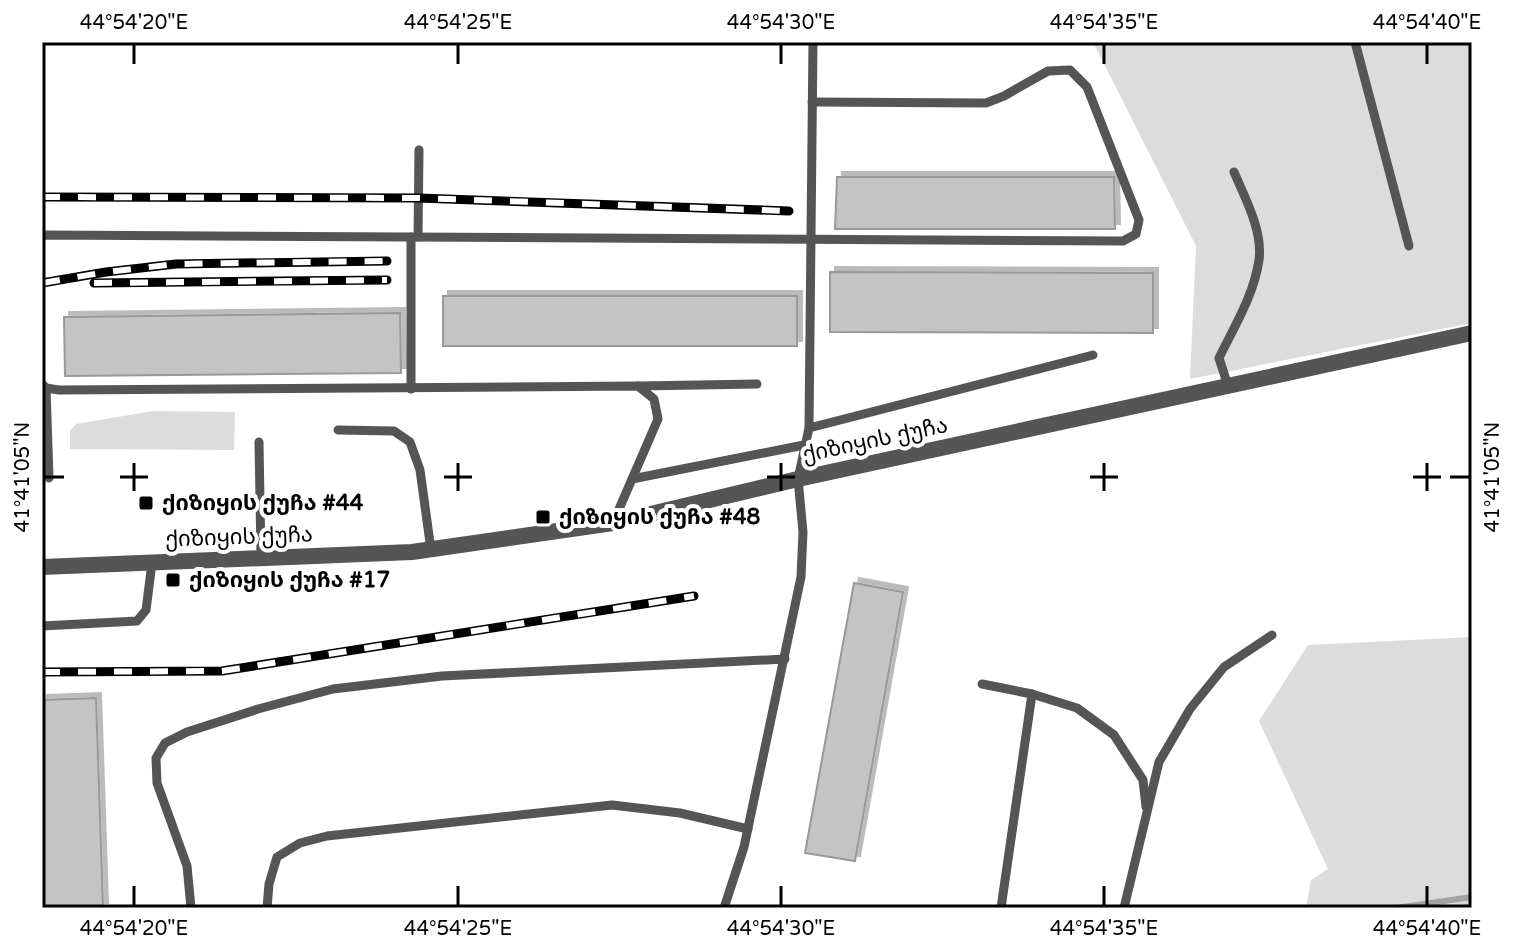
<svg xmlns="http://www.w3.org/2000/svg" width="1514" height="950" viewBox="0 0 1514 950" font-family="'Varela Round','Noto Sans Georgian',sans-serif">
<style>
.green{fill:#dcdcdc}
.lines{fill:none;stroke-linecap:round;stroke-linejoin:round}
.stream{stroke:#a3a3a3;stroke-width:6}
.building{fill:#c4c4c4;stroke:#999;stroke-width:2;filter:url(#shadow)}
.service{stroke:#555;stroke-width:9}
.tertiary{stroke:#555;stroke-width:16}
.rail-casing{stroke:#000;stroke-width:9}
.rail{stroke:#fff;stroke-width:6;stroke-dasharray:18;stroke-linecap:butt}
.ticks{fill:none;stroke:#000;stroke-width:3}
.poi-dot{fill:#000;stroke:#fff;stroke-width:3}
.labels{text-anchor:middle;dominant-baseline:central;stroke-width:8;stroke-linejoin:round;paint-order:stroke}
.street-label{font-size:22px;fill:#000;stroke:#fff}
.poi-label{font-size:22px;font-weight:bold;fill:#000;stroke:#fff;text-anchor:start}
.neatline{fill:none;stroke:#000;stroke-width:3}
.ticks-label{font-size:20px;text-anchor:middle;fill:#000}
</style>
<defs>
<filter id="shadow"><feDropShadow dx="5" dy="-5" stdDeviation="0" flood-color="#0004"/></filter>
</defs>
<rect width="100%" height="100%" fill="#fff"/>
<g class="green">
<polygon points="1093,42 1472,42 1472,323 1190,379 1196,246"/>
<polygon points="153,411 235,412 234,450 70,449 70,431 76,424"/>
<polygon points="1472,637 1472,908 1306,908 1311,880 1328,869 1259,721 1308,645"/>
</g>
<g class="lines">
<polyline class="stream" points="1396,908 1472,897"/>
</g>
<g class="building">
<polygon points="837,177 1114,177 1115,229 835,229"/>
<polygon points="830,272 1153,273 1153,333 830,332"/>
<rect x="443" y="296" width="354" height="50"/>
<polygon points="400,313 401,373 65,376 64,317"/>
<polygon points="854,583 903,592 855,861 805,853"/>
<polygon points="96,698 103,908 42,908 42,700"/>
</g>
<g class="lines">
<g class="service">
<polyline points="1355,42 1409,246"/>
<polyline points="42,237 46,235 1123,241 1136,234 1139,220 1087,87 1070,70 1048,71 1004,96 986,103 812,102"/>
<polyline points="411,237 411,389"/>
<polyline points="418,237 419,150"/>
<polyline points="42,384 46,388 59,390 638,386 654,399 658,419 613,523"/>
<polyline points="638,386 757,384"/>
<path d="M1228,386L1219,358C1234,327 1254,295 1259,260C1263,231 1245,198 1234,172"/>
<polyline points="46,388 49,478"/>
<polyline points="809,428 1093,355"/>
<polyline points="338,430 394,431 410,442 420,470 431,550"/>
<polyline points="259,442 261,558"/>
<polyline points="632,479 804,445"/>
<polyline points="42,626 137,621 146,610 152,563"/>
<polyline points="982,684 1032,694 1077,708 1114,735 1143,780 1146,807"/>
<polyline points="191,908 187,866 157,783 156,758 165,743 187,732 258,709 333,689 442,676 785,659"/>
<polyline points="267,908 269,884 277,857 300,843 327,836 612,805 680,813 748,829"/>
<polyline points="724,908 744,847 801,577 803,532 798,479 809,428 813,42"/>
<polyline points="1001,908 1032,694"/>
<polyline points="1124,908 1159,762 1190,709 1224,667 1272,635"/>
</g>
<polyline class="tertiary" points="42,567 412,552 613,523 798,479 1472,333"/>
<defs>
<g id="rail">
<polyline points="42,197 418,198 789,211"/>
<polyline points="42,283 106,272 176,264 387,261"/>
<polyline points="94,283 387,280"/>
<polyline points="42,672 222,671 694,596"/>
</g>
</defs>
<use href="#rail" class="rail-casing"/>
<use href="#rail" class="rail"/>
</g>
<path class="ticks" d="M134,44V64M458,44V64M781,44V64M1104,44V64M1427,44V64M134,463V491M458,463V491M781,463V491M1104,463V491M1427,463V491M44,477H64M120,477H148M444,477H472M767,477H795M1090,477H1118M1413,477H1441M1450,477H1470M134,886V906M458,886V906M781,886V906M1104,886V906M1427,886V906"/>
<g class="poi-dot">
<rect x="138" y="495" width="16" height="16" rx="4"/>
<rect x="535" y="509" width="16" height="16" rx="4"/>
<rect x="165" y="572" width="16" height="16" rx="4"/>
</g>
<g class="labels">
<g class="street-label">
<text transform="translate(875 440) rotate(-12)">ქიზიყის ქუჩა</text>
<text transform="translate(239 537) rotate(-2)">ქიზიყის ქუჩა</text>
</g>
<g class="poi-label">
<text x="162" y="503">ქიზიყის ქუჩა #44</text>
<text x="559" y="517">ქიზიყის ქუჩა #48</text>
<text x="189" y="580">ქიზიყის ქუჩა #17</text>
</g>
</g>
<rect width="1514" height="950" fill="none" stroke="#ffffff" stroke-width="88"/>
<rect x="44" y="44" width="1426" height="862" class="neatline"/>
<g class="ticks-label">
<text x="134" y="29">44°54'20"E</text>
<text x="458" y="29">44°54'25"E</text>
<text x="781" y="29">44°54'30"E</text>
<text x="1104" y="29">44°54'35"E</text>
<text x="1427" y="29">44°54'40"E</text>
<text transform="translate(22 477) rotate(-90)" y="7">41°41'05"N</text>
<text transform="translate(1492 477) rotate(-90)" y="7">41°41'05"N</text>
<text x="134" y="935">44°54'20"E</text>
<text x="458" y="935">44°54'25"E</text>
<text x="781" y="935">44°54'30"E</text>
<text x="1104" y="935">44°54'35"E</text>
<text x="1427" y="935">44°54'40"E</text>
</g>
</svg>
